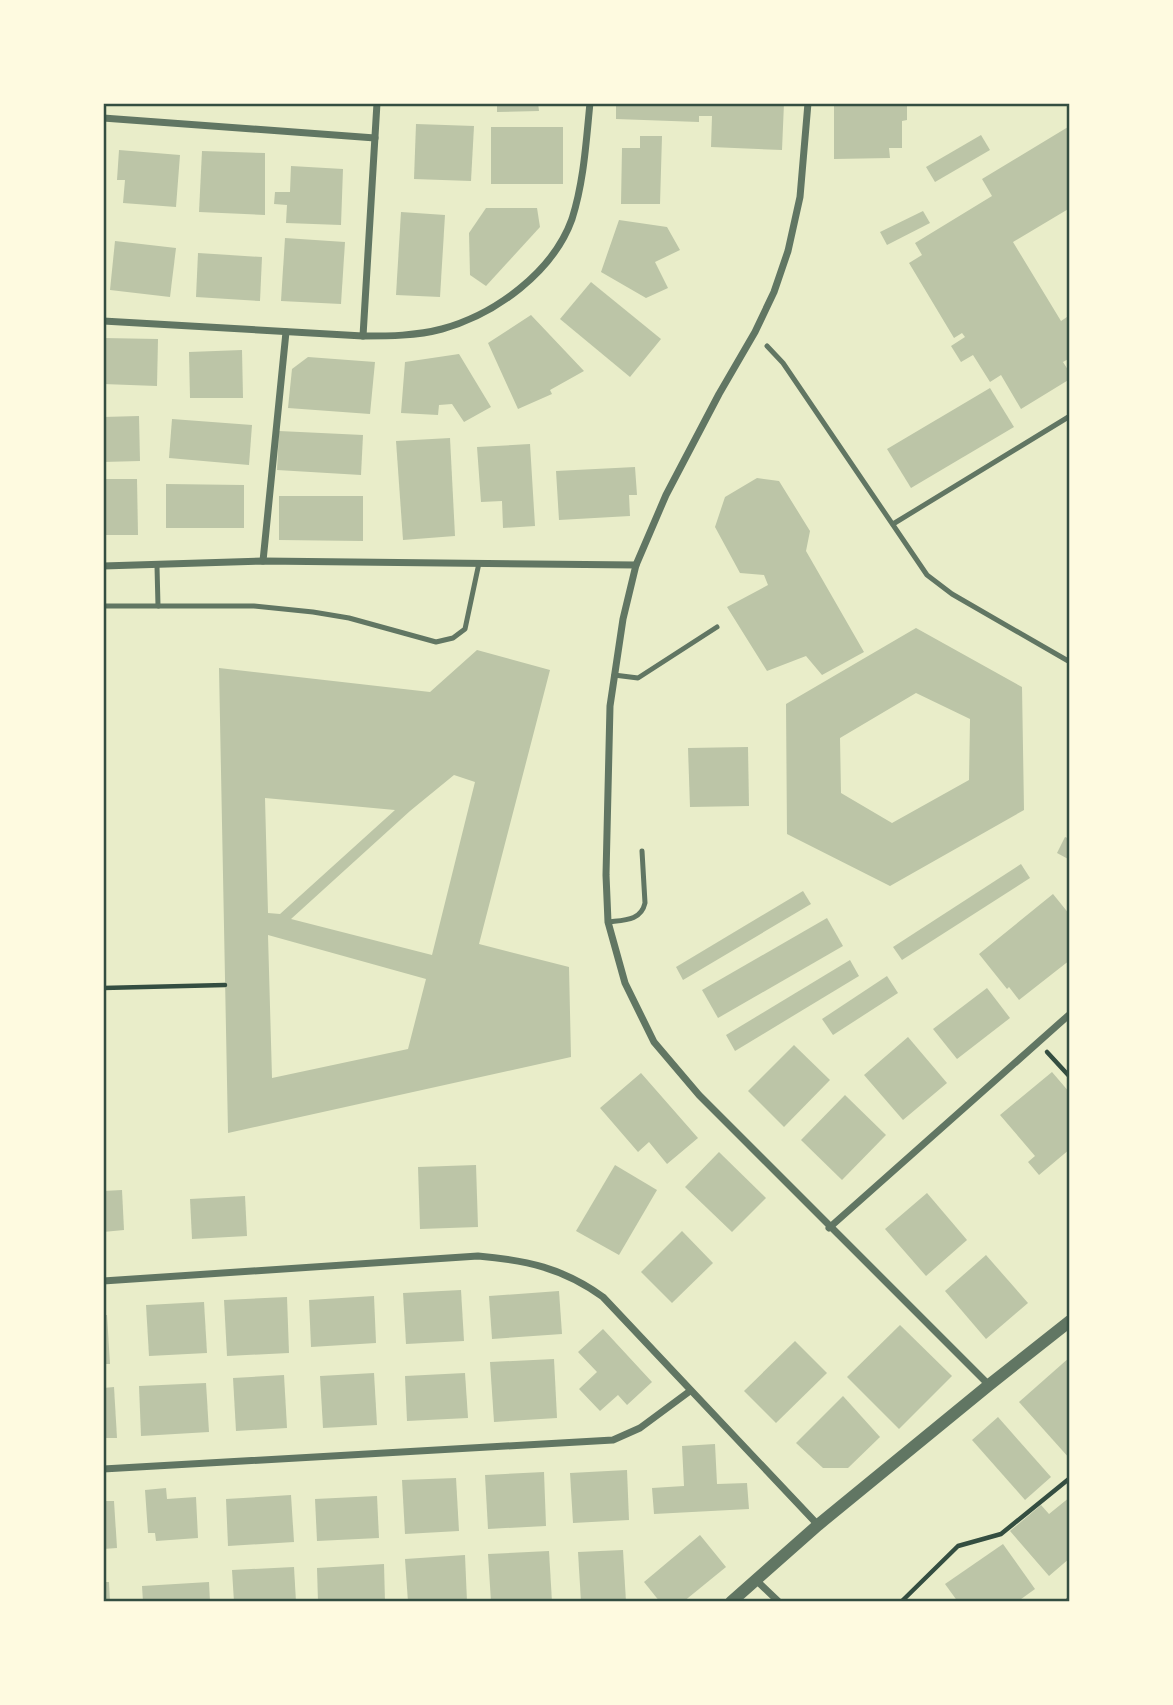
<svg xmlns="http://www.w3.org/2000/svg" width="1173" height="1705" viewBox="0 0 1173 1705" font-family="'Noto Sans',sans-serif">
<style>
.building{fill:#bcc5a7;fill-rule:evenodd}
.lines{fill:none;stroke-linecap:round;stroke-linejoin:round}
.path{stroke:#344e41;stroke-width:4.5}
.service{stroke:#617663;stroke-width:5}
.minor{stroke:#617663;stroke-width:7}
.tertiary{stroke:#617663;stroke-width:12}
.neatline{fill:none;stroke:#344e41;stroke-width:2.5}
</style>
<rect width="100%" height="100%" fill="#e9edc9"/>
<g class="building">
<polygon points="497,103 538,103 539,111 497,112"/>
<polygon points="616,103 784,103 782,150 711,147 712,116 699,116 699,122 616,119"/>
<polygon points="834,103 907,103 907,120 902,121 902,148 889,148 890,158 834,159"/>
<polygon points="416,124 474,126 471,181 414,179"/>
<rect x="491" y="127" width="72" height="57"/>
<polygon points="1068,127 1070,208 1013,242 1061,321 1070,315 1070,358 1063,362 1070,373 1070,379 1021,409 1001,375 990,382 973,355 961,362 951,346 965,337 962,333 954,338 909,263 922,255 915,243 992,196 982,179"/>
<polygon points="981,135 990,150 935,182 926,167"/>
<polygon points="640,136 662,136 660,204 621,204 622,148 640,148"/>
<polygon points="119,150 180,155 176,207 123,203 125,180 117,180"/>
<polygon points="202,151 265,153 265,215 199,212"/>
<polygon points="291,166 343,169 341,225 286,223 287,205 274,204 275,192 290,192"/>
<polygon points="486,208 537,208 540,227 486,286 470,275 469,233"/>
<polygon points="923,211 930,223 887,245 880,232"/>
<polygon points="401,212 445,215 440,297 396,295"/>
<polygon points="619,220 667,227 680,250 655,262 668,288 646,298 601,272"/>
<polygon points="285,238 345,242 341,304 281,301"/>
<polygon points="115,241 176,248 170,297 110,290"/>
<polygon points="198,253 262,257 260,301 196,297"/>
<polygon points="591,282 661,339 630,377 560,319"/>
<polygon points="531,315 584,371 550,390 552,394 518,409 488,343"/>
<polygon points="103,338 158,339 157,386 103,384"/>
<polygon points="242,350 243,398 190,398 189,352"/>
<polygon points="459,354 491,407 464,422 452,404 439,405 438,415 401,413 405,362"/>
<polygon points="308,357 375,362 370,414 288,408 292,369"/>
<polygon points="990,388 1014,427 911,488 887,449"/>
<polygon points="139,416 140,461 103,462 103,417"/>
<polygon points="172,419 252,425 249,465 169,458"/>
<polygon points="279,431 363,435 361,475 277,470"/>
<polygon points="450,438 455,536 403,540 396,441"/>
<polygon points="530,444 535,526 503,528 502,501 481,502 477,447"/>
<polygon points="635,467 637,495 629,495 630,516 559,520 556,471"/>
<polygon points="757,478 779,481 810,531 806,551 864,652 822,675 806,656 767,671 727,607 768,585 764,575 740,573 715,527 725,497"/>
<polygon points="103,479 137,479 138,535 103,535"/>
<polygon points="166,484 244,485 244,528 166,528"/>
<polygon points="279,496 363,496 363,541 279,540"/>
<path d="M916,628L1022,687L1024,810L890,886L787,834L786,704ZM916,693L970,719L969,780L892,823L841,793L840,738Z"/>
<path d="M477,650L550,670L479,944L569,967L571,1057L228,1133L219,668L430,692ZM454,775L475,782L432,955L291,919L410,811ZM265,798L395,810L280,914L268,913ZM268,935L426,979L408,1049L272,1078Z"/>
<polygon points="748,747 749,806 690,807 688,748"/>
<polygon points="1065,837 1070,839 1070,860 1057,853"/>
<polygon points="1021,864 1030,878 902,960 893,947"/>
<polygon points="803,891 811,904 683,980 676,967"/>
<polygon points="1053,894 1070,915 1070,960 1019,1000 1009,987 1007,989 979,954"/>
<polygon points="827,918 843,946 718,1018 702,990"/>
<polygon points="850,960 859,976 735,1051 726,1035"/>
<polygon points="887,976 898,993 833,1035 822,1019"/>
<polygon points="987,988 1010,1018 957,1059 933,1029"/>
<polygon points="908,1037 947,1083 903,1120 864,1075"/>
<polygon points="794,1045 830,1080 784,1127 748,1091"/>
<polygon points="1052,1072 1070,1093 1070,1149 1039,1175 1028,1162 1035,1156 1000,1115"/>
<polygon points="641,1073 698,1138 667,1164 649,1142 638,1152 600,1108"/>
<polygon points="845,1095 886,1135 842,1180 801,1140"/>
<polygon points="719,1152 766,1198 732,1232 685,1187"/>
<polygon points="476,1165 478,1227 420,1229 418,1167"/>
<polygon points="615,1165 657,1190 619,1255 576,1231"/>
<polygon points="122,1190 124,1230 103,1232 103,1191"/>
<polygon points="927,1193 967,1240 926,1276 885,1229"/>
<polygon points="245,1196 247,1236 192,1239 190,1199"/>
<polygon points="682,1231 713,1263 672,1303 641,1272"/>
<polygon points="986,1255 1028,1303 986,1339 945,1291"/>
<polygon points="461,1290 464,1341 406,1344 403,1293"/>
<polygon points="559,1291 562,1334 492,1339 489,1296"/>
<polygon points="374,1296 376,1343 311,1347 309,1300"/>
<polygon points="287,1297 289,1353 227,1356 224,1300"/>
<polygon points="204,1302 207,1353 149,1356 146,1305"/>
<polygon points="103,1315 107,1315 110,1364 103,1364"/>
<polygon points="900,1325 952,1376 899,1429 847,1377"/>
<polygon points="603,1329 652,1382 627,1405 618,1395 600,1411 579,1389 597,1372 578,1352"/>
<polygon points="795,1341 827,1373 776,1423 744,1391"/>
<polygon points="1070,1357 1070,1459 1019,1402"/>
<polygon points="554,1359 557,1418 494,1422 490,1362"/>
<polygon points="374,1373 377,1425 323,1428 320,1376"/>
<polygon points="465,1373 468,1418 407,1421 405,1376"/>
<polygon points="284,1375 287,1428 236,1431 233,1378"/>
<polygon points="206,1383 209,1432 141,1436 139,1386"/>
<polygon points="114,1387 117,1438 103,1438 103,1388"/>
<polygon points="843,1396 880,1437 848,1468 823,1468 796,1443"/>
<polygon points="998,1417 1051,1477 1025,1500 972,1440"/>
<polygon points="715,1444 717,1484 747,1483 749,1509 654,1514 652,1488 684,1486 682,1446"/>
<polygon points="627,1470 629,1520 573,1523 570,1473"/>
<polygon points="544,1472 546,1526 488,1529 485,1475"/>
<polygon points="456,1478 459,1531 405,1534 402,1480"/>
<polygon points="166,1488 167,1499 196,1497 198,1538 156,1541 155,1533 148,1533 145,1490"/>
<polygon points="291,1495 294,1542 228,1546 226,1499"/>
<polygon points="377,1496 379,1538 317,1541 315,1499"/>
<polygon points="1070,1497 1070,1558 1049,1576 1010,1531 1041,1505 1049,1514"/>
<polygon points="103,1501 114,1501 117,1548 103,1549"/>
<polygon points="700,1535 726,1567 683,1602 660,1602 644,1582"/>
<polygon points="1003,1544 1035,1589 1017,1602 958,1602 945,1584"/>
<polygon points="623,1550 626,1602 581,1602 578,1552"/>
<polygon points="549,1551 552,1602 491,1602 488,1554"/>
<polygon points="465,1555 467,1602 408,1602 405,1559"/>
<polygon points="384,1564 385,1602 318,1602 317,1568"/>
<polygon points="294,1567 296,1602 234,1602 232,1570"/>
<polygon points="103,1582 109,1582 110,1602 103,1602"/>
<polygon points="209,1582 210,1602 143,1602 142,1586"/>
</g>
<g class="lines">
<g class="path">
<polyline points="103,988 225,985"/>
<polyline points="1047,1052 1070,1077"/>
<polyline points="901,1602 958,1546 1001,1534 1070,1478"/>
</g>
<g class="service">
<polyline points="767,346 783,363 927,575 952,594 1070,662"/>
<polyline points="893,524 1070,416"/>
<polyline points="157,566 158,606"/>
<polyline points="103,606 254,606 313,612 349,618 436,642 453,638 465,629 479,563"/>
<polyline points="614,675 638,678 717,627"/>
<path d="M608,922C624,920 641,921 645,903L642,851"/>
</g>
<g class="minor">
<polyline points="808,103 800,197 788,251 774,292 755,332 719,394 666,495 636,565 623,619 610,706 606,875 608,922 625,983 654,1042 699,1095 989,1385"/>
<polyline points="103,118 375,138"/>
<path d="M103,321L363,336C389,336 416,336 442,329C496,314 553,272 572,219C584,181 586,142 590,103"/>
<polyline points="363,336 377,103"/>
<polyline points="263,561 286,332"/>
<polyline points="103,566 263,561 636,565"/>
<polyline points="829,1228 1070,1014"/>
<path d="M103,1281L478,1256C526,1260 563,1268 603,1297L818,1525"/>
<polyline points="103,1469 613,1440 640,1428 690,1391"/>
<polyline points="757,1581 779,1602"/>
<polyline points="1068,1602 1070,1600"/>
</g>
<polyline class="tertiary" points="731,1602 818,1525 989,1385 1070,1321"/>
</g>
<rect width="1173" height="1705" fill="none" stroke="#fefae0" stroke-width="210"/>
<rect x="105" y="105" width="963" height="1495" class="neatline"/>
</svg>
